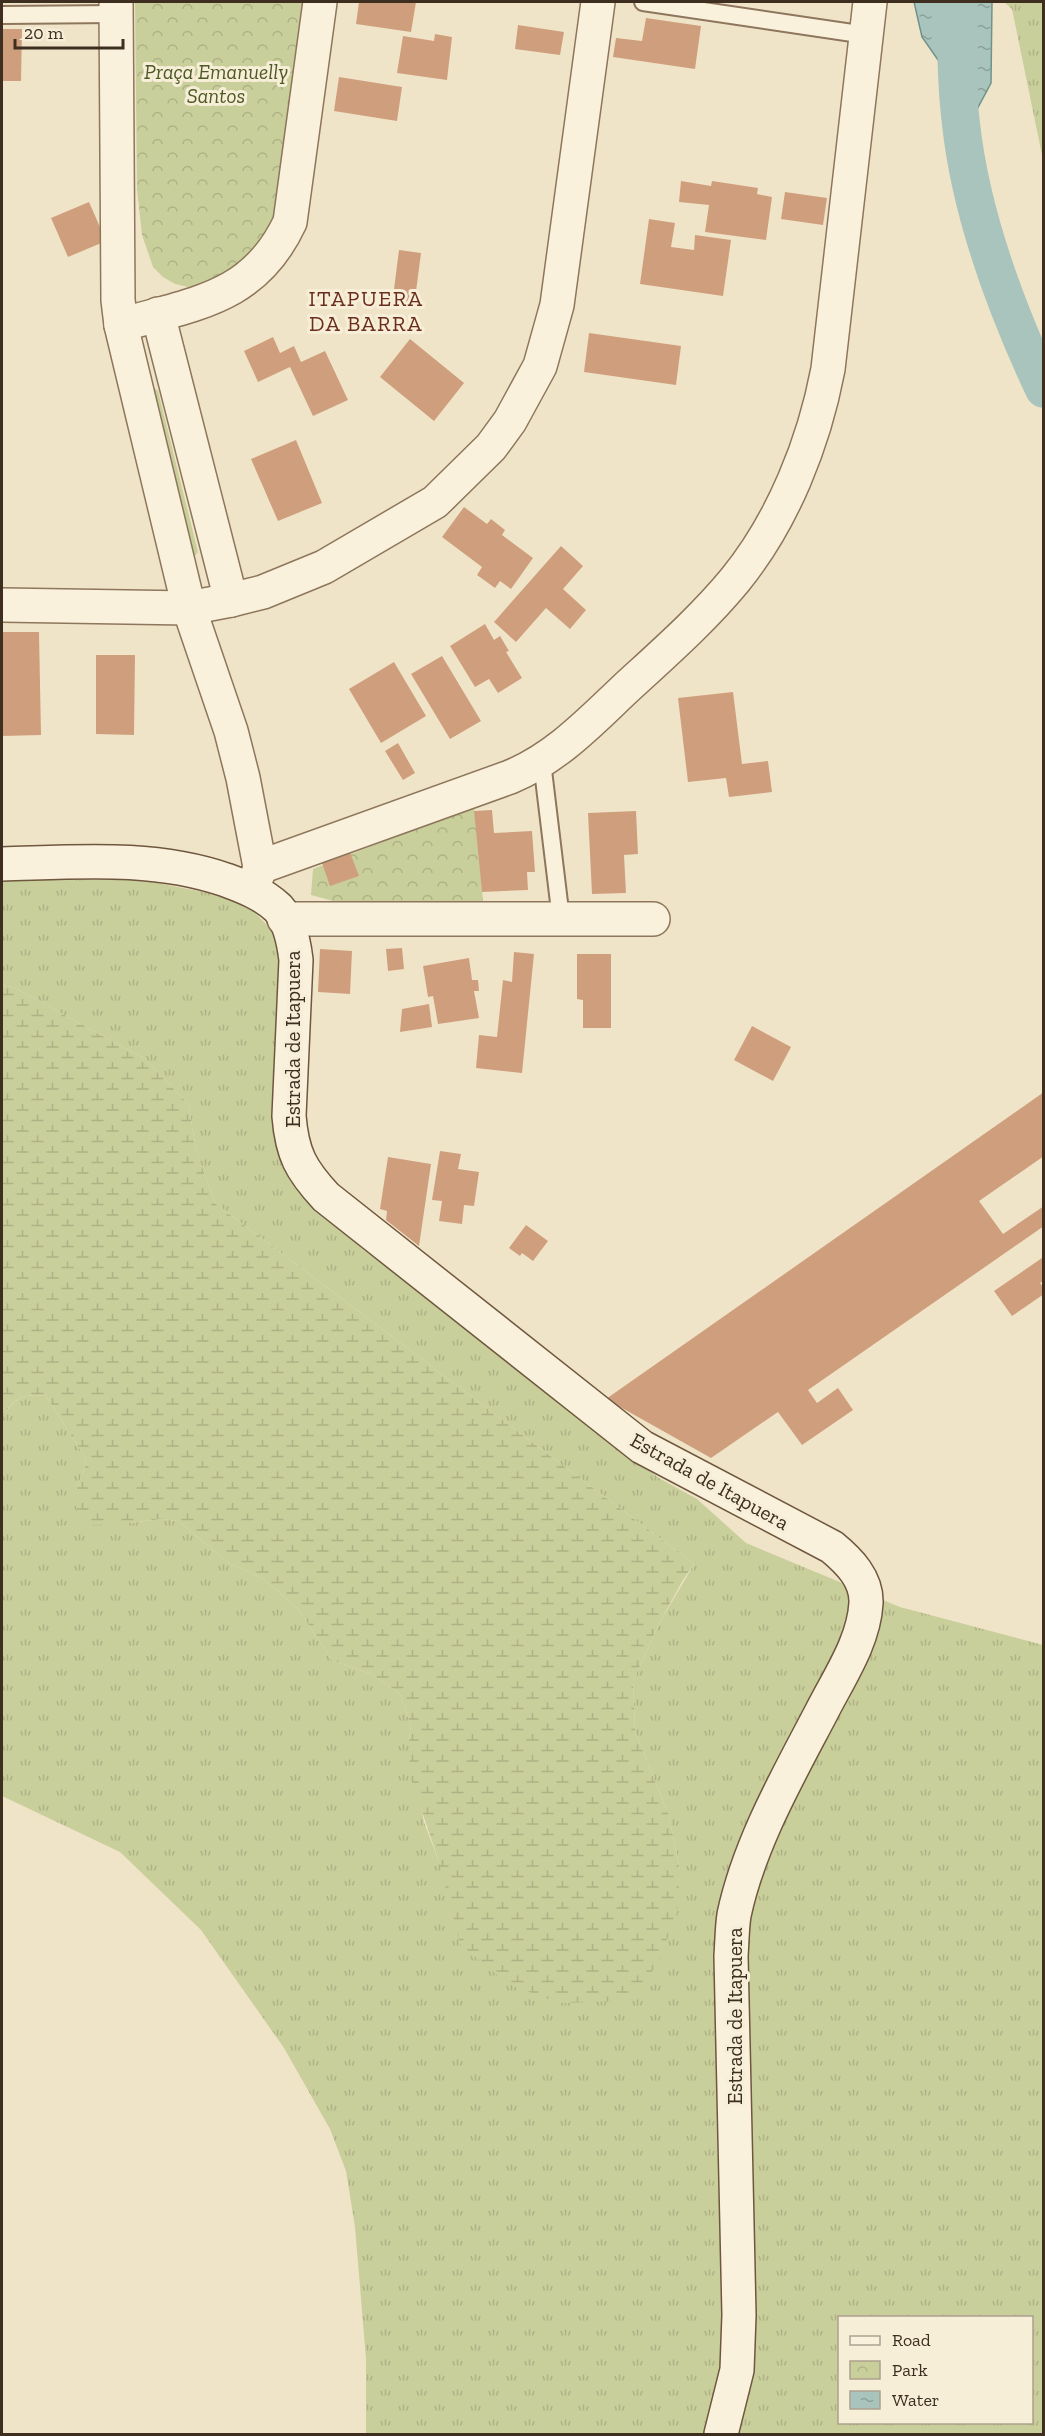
<svg xmlns="http://www.w3.org/2000/svg" width="1045" height="2436" viewBox="0 0 1045 2436" font-family="'Zilla Slab',serif">
<style>
.grass{fill:url(#grass-tufts);fill-rule:evenodd}
.wetland{fill:url(#wetland-marsh)}
.park{fill:url(#park-crowns)}
.garden{fill:#c9cf9b}
.water{fill:url(#water-ripples);stroke:#6f938a;stroke-width:1.5}
.lines{fill:none;stroke-linecap:round;stroke-linejoin:round}
.canal{stroke:#a9c4bc;stroke-width:38}
.building{fill:#cf9f7d}
.lane-casing{stroke:#8d765c;stroke-width:20}
.street-casing{stroke:#8d765c;stroke-width:36}
.secondary-casing{stroke:#6f573f;stroke-width:36}
.lane{stroke:#faf1dc;stroke-width:16}
.street{stroke:#faf1dc;stroke-width:33}
.secondary{stroke:#faf1dc;stroke-width:33}
.labels{text-anchor:middle;dominant-baseline:central;stroke-width:6;stroke-linejoin:round;paint-order:stroke}
.park-label{font-size:21px;font-style:italic;fill:#4d5a26;stroke:#f7eed8}
.street-label{font-size:21px;fill:#3d2e20;stroke:#f7eed8}
.neighbourhood-label{font-size:22px;letter-spacing:1.5px;fill:#6b2e1e;stroke:#f7eed8}
</style>
<defs>
<pattern id="grass-tufts" width="24" height="20" patternUnits="userSpaceOnUse" patternTransform="scale(1.5)"><rect width="24" height="20" fill="#c9cf9b"/><path d="M3 7l-1-3M5 7V3M7 7l1-3M15 17l-1-3M17 17v-4M19 17l1-3" fill="none" stroke="#aeb285"/></pattern>
<pattern id="wetland-marsh" width="20" height="14" patternUnits="userSpaceOnUse" patternTransform="scale(1.5)"><rect width="20" height="14" fill="#c9cf9b"/><path d="M1 5h8M5 5V1M11 12h8M15 12V8" fill="none" stroke="#aeb285"/></pattern>
<pattern id="park-crowns" width="20" height="18" patternUnits="userSpaceOnUse" patternTransform="scale(1.5)"><rect width="20" height="18" fill="#c9cf9b"/><path d="M2 6a3 3 0 1 1 6 0M12 15a3 3 0 1 1 6 0" fill="none" stroke="#aeb285"/></pattern>
<pattern id="water-ripples" width="26" height="14" patternUnits="userSpaceOnUse" patternTransform="scale(1.5)"><rect width="26" height="14" fill="#a9c4bc"/><path d="M2 4q2-2 4 0t4 0M15 11q2-2 4 0t4 0" fill="none" stroke="#8ba098"/></pattern>
</defs>
<rect width="100%" height="100%" fill="#f0e4c8"/>
<g class="grass">
<polygon points="1004,2 1043,2 1043,160 1012,9"/>
<path d="M2,880H142L219,895L238,901L251,909L283,941L306,1192L361,1248L460,1322L561,1405L624,1452L659,1478L697,1499L746,1543L900,1607L1043,1645V2434H366V2359L355,2227L346,2171L330,2129L284,2048L201,1930L120,1852L2,1796V1418C15,1398 22,1393 46,1396L83,1454L86,1464L76,1490L131,1523L160,1519L178,1521L229,1563L264,1579L298,1609L332,1660L371,1674L400,1694L411,1726L409,1741L424,1822L439,1862L680,1870L669,1816L635,1731L633,1681L660,1622L694,1564L216,1204L197,1154L188,1104L145,1059L13,987L2,985ZM840,2318H1032V2422H840Z"/>
</g>
<path class="wetland" d="M2,985L13,987L145,1059L188,1104L197,1154L216,1204L694,1564L683,1580L660,1622L633,1681L635,1731L669,1816L680,1870L677,1913L657,1966L625,2001L559,2003L508,1984L460,1944L439,1862L410,1776L409,1741L411,1726L400,1694L371,1674L332,1660L298,1609L264,1579L229,1563L178,1521L160,1519L131,1523L90,1525L76,1509V1490L86,1464L83,1454L46,1396C22,1393 14,1398 2,1418Z"/>
<g class="park">
<polygon points="135,2 308,2 277,222 249,264 200,286 188,287 175,284 163,277 153,267 142,235 137,189"/>
<polygon points="474,806 484,911 333,901 311,895 313,869"/>
</g>
<polygon class="garden" points="153,387 158,391 198,552 194,557 150,389"/>
<polygon class="water" points="914,2 992,2 991,83 975,113 922,37"/>
<g class="lines">
<path class="canal" d="M956,2C956,43 956,83 961,124C971,215 1005,306 1044,389"/>
</g>
<g class="building">
<polygon points="359,2 416,2 411,32 356,24"/>
<polygon points="646,18 701,26 695,69 613,57 616,38 642,41"/>
<polygon points="518,25 564,32 560,55 515,49"/>
<polygon points="2,29 22,29 21,81 2,81"/>
<polygon points="435,34 452,37 447,80 397,73 403,36 434,41"/>
<polygon points="339,77 402,87 397,121 334,111"/>
<polygon points="681,181 711,186 712,181 758,188 757,194 772,197 766,240 705,232 709,205 679,202"/>
<polygon points="785,192 827,198 823,225 781,219"/>
<polygon points="89,202 106,241 68,257 51,218"/>
<polygon points="649,219 675,223 671,247 694,250 695,235 731,240 723,296 640,284"/>
<polygon points="399,250 421,253 414,307 392,305"/>
<polygon points="589,333 681,346 676,385 584,372"/>
<polygon points="273,337 280,353 294,346 301,362 325,351 348,400 313,416 290,367 258,382 244,351"/>
<polygon points="410,339 464,383 434,421 380,377"/>
<polygon points="296,440 322,503 278,521 251,459"/>
<polygon points="464,507 487,524 491,519 505,530 502,535 533,558 511,589 500,581 495,588 477,575 482,567 442,537"/>
<polygon points="561,546 583,566 563,589 586,610 570,629 546,608 516,642 494,622"/>
<polygon points="485,624 494,640 500,636 509,651 506,652 522,678 498,693 489,679 475,687 450,646"/>
<polygon points="2,632 39,632 41,735 2,736"/>
<polygon points="96,655 135,655 134,735 96,734"/>
<polygon points="442,656 481,721 450,739 411,674"/>
<polygon points="394,662 426,716 381,743 349,689"/>
<polygon points="733,692 742,764 768,761 772,792 729,797 726,778 688,782 678,698"/>
<polygon points="398,743 415,773 403,780 385,751"/>
<polygon points="492,810 494,833 532,831 535,872 527,872 528,890 482,892 474,811"/>
<polygon points="636,811 638,854 624,855 626,893 592,894 588,813"/>
<polygon points="349,850 359,876 330,886 321,860"/>
<polygon points="402,948 404,969 388,971 386,949"/>
<polygon points="320,949 352,951 350,994 318,992"/>
<polygon points="514,952 534,954 522,1073 476,1068 479,1035 497,1037 503,980 512,982"/>
<polygon points="577,954 611,954 611,1028 583,1028 583,1000 577,999"/>
<polygon points="469,958 472,980 478,980 479,991 474,991 479,1018 438,1024 433,996 428,997 423,966"/>
<polygon points="429,1004 432,1027 400,1032 402,1009"/>
<polygon points="752,1026 791,1047 773,1081 734,1060"/>
<polygon points="1044,1092 1044,1156 979,1201 1003,1234 1044,1206 1044,1226 808,1390 817,1403 838,1388 853,1410 802,1445 778,1412 711,1458 606,1399"/>
<polygon points="440,1151 461,1154 458,1169 479,1172 474,1206 464,1205 462,1224 439,1221 442,1201 432,1200"/>
<polygon points="388,1157 431,1164 419,1246 386,1220 387,1211 380,1209"/>
<polygon points="526,1225 548,1241 533,1261 522,1253 520,1256 509,1248"/>
<polygon points="1042,1258 1044,1280 1040,1283 1044,1288 1044,1294 1012,1316 994,1291"/>
</g>
<g class="lines">
<defs>
<g id="lane">
<polyline points="643,2 866,35"/>
<polyline points="2,15 116,14"/>
<polyline points="542,762 561,919"/>
</g>
<g id="street">
<polyline points="116,2 118,300 121,325 189,608 231,731 243,778 260,867 254,886"/>
<polyline points="158,314 231,600"/>
<path d="M121,325C195,303 254,299 290,222L320,2"/>
<polyline points="2,605 189,608 231,600 263,592 324,567 435,502 491,447 510,421 540,366 557,305 598,2"/>
<path d="M260,867L510,777C556,758 589,723 625,689C663,654 702,620 735,580C783,521 814,443 828,369L870,2"/>
<polyline points="284,919 653,919"/>
</g>
<path id="secondary" d="M2,864C77,862 153,855 226,880C245,887 263,894 278,908C290,921 294,943 296,960L289,1116C292,1154 301,1170 326,1197L642,1447L832,1547C849,1561 867,1579 866,1603C864,1642 838,1679 821,1713C788,1776 749,1844 734,1915C732,1928 732,1942 731,1956L739,2315L737,2370L721,2434"/>
</defs>
<use href="#lane" class="lane-casing"/>
<use href="#street" class="street-casing"/>
<use href="#secondary" class="secondary-casing"/>
<use href="#lane" class="lane"/>
<use href="#street" class="street"/>
<use href="#secondary" class="secondary"/>
</g>
<g class="labels">
<g class="park-label">
<text x="216" y="71">Praça Emanuelly<tspan x="216" dy="24">Santos</tspan></text>
</g>
<g class="street-label">
<text transform="translate(292 1039) rotate(-90)">Estrada de Itapuera</text>
<text transform="translate(710 1481) rotate(29)">Estrada de Itapuera</text>
<text transform="translate(734 2016) rotate(-90)">Estrada de Itapuera</text>
</g>
<g class="neighbourhood-label">
<text x="366" y="298">ITAPUERA<tspan x="366" dy="25">DA BARRA</tspan></text>
</g>
</g>
<rect width="1045" height="2436" fill="none" stroke="#3d2e20" stroke-width="6"/>
<rect x="838" y="2316" width="195" height="108" fill="#f7eed8" stroke="#ada18e" stroke-width="1.5"/>
<rect x="850" y="2336" width="30" height="9" fill="#faf1dc" stroke="#ada18e" stroke-width="1.5"/>
<text x="892" y="2346" font-size="18" fill="#3d2e20">Road</text>
<rect x="850" y="2361" width="30" height="18" fill="url(#park-crowns)" stroke="#ada18e" stroke-width="1.5"/>
<text x="892" y="2376" font-size="18" fill="#3d2e20">Park</text>
<rect x="850" y="2391" width="30" height="18" fill="url(#water-ripples)" stroke="#ada18e" stroke-width="1.5"/>
<text x="892" y="2406" font-size="18" fill="#3d2e20">Water</text>
<path d="M15 39v9h108v-9" fill="none" stroke="#3d2e20" stroke-width="3"/>
<text x="24" y="39" font-size="18" fill="#3d2e20" stroke="#f7eed8" stroke-width="4.5" paint-order="stroke">20 m</text>
</svg>
